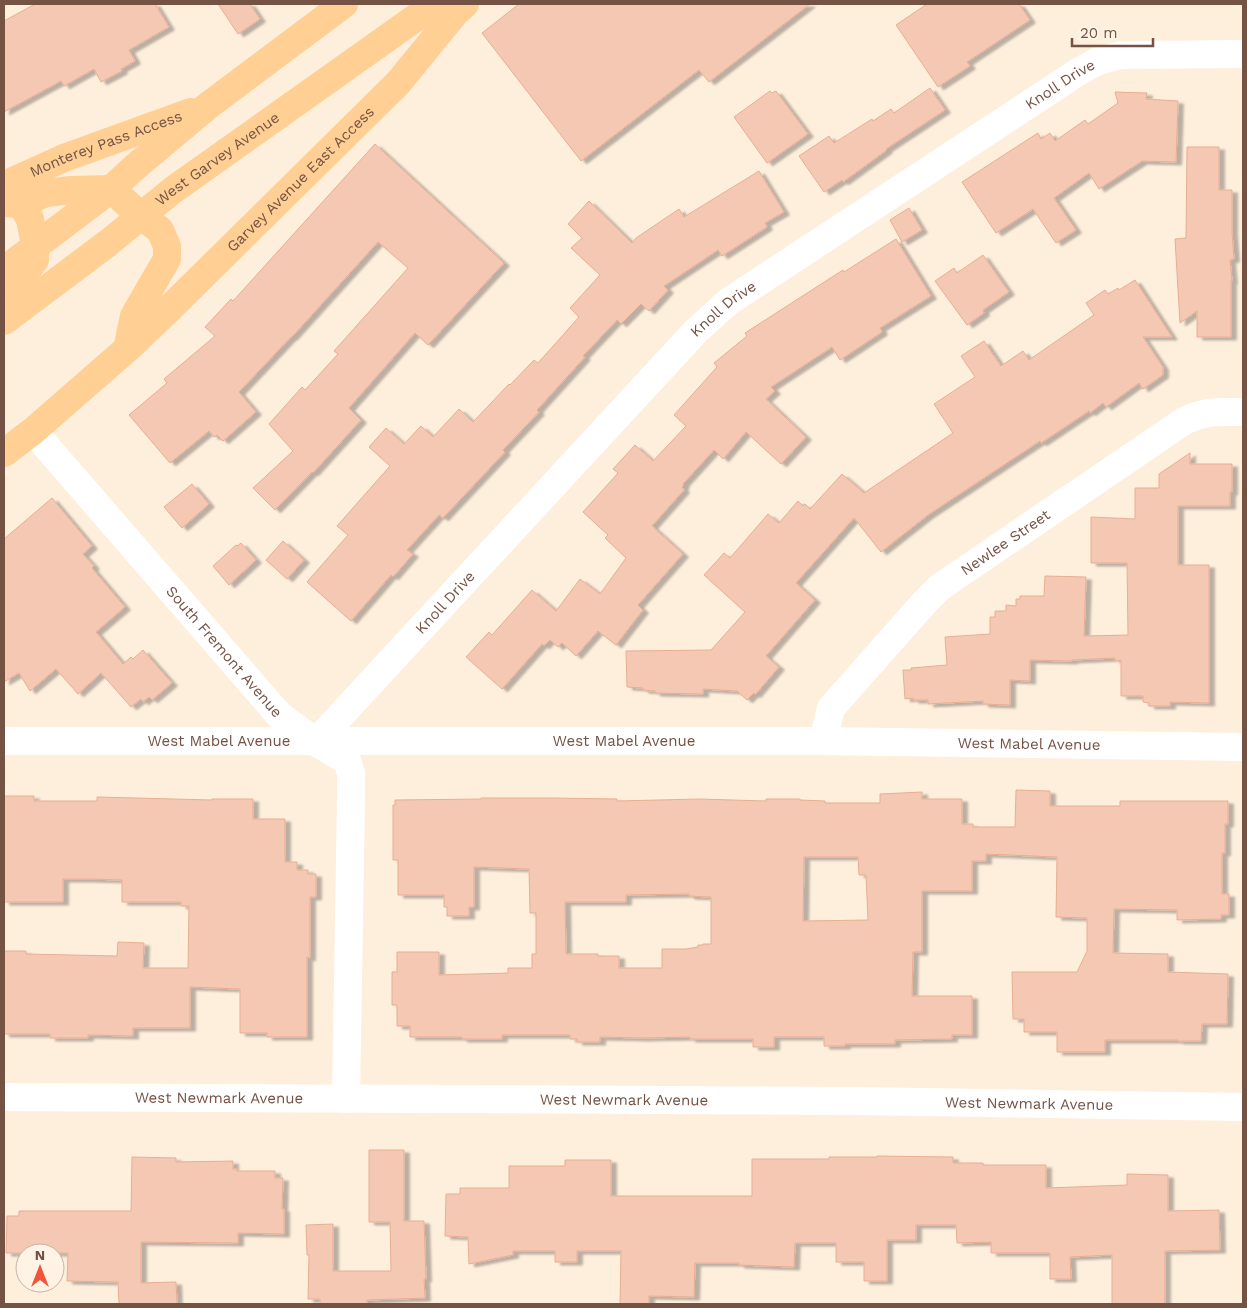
<svg xmlns="http://www.w3.org/2000/svg" width="1247" height="1308" viewBox="0 0 1247 1308" font-family="'Work Sans',sans-serif">
<style>
.building{fill:#f5c8b3;stroke:#e8ad92;fill-rule:evenodd;filter:url(#shadow)}
.lines{fill:none;stroke-linecap:round;stroke-linejoin:round}
.minor{stroke:#fff;stroke-width:28}
.major{stroke:#ffcf93;stroke-width:28}
.labels{text-anchor:middle;dominant-baseline:central;stroke-width:4;stroke-linejoin:round;paint-order:stroke}
.street-label{font-size:15px;fill:#745244;stroke:#fff3e5}
</style>
<defs>
<filter id="shadow"><feDropShadow dx="5.5" dy="3" stdDeviation="1" flood-color="#0004"/></filter>
</defs>
<rect width="100%" height="100%" fill="#feefdd"/>
<g class="building">
<polygon points="35,4 155,4 169,27 129,50 135,61 121,69 122,71 101,82 94,69 64,86 61,81 4,112 4,21"/>
<polygon points="218,4 250,4 260,19 238,34"/>
<polygon points="519,4 810,4 709,82 699,70 581,161 482,33"/>
<polygon points="927,4 1019,4 1030,20 967,62 970,66 938,87 896,25"/>
<polygon points="930,88 945,110 886,149 887,150 843,182 842,180 824,192 799,156 829,136 834,143 872,119 873,121 891,109 894,113"/>
<polygon points="770,91 772,93 776,91 808,134 767,163 734,117"/>
<polygon points="1115,92 1147,93 1146,99 1178,101 1176,162 1142,161 1099,189 1089,173 1054,198 1076,230 1056,243 1033,209 996,233 962,182 1038,133 1041,139 1050,133 1055,141 1085,120 1088,124 1118,103"/>
<polygon points="375,144 504,263 428,345 415,333 349,408 361,420 313,473 312,472 275,510 253,488 293,451 269,424 302,387 305,390 338,354 334,351 408,268 378,242 292,337 291,337 239,392 256,412 223,441 217,435 214,437 209,431 170,463 129,415 167,383 164,379 215,336 205,327 231,299 233,301"/>
<polygon points="1187,147 1219,147 1219,190 1232,190 1232,233 1234,259 1230,260 1232,281 1231,281 1231,337 1197,337 1197,311 1180,323 1175,239 1186,238"/>
<polygon points="759,171 784,212 765,223 767,227 722,256 718,250 664,286 668,290 649,311 641,304 621,324 617,320 583,356 585,357 537,410 539,412 503,450 505,452 443,518 439,515 407,550 413,554 393,577 391,575 351,621 307,582 348,535 337,526 390,466 369,447 386,428 404,444 421,426 433,437 459,409 473,422 509,384 510,385 534,360 538,363 579,317 570,308 600,275 571,248 582,238 568,224 589,201 632,243 636,238 679,209 684,217"/>
<polygon points="909,208 922,230 902,242 890,220"/>
<polygon points="896,239 931,296 880,328 882,332 840,360 832,347 771,387 775,391 766,399 806,437 781,464 746,432 723,459 714,450 683,484 684,485 682,487 684,490 652,526 683,554 638,605 643,610 616,645 598,631 576,656 562,643 558,647 550,640 544,646 542,644 502,689 466,657 489,632 492,635 532,590 556,611 580,579 600,594 626,558 605,538 608,535 583,512 618,473 613,469 635,445 653,461 686,426 674,415 717,367 714,363 747,336 745,333 843,270 844,272"/>
<polygon points="983,255 1009,292 983,310 984,313 967,325 935,281 954,268 957,273"/>
<polygon points="1135,280 1172,337 1143,337 1163,367 1163,375 1143,389 1139,383 1106,407 1103,403 1090,413 1089,411 1041,443 1040,441 928,515 881,552 854,518 796,583 815,600 766,656 779,667 755,695 754,693 747,700 737,691 703,689 703,694 655,693 655,691 643,690 643,688 627,687 626,651 711,650 745,612 704,575 724,553 730,558 768,514 779,523 798,501 803,506 805,504 810,509 842,474 864,493 953,433 934,404 975,377 961,356 984,341 1001,366 1023,351 1029,360 1094,315 1086,303 1105,290 1108,294 1118,288 1119,290"/>
<polygon points="1190,453 1190,464 1232,464 1232,492 1230,492 1230,506 1178,506 1178,565 1209,565 1209,703 1170,702 1170,706 1149,706 1149,703 1143,702 1143,696 1121,696 1121,660 1115,661 1115,658 1072,660 1072,661 1030,660 1030,681 1010,680 1010,705 983,704 983,701 928,704 928,700 913,700 913,698 905,699 903,670 911,670 911,668 947,665 945,637 990,634 990,617 995,617 995,611 1006,611 1006,605 1016,606 1016,599 1020,599 1020,596 1044,596 1045,576 1086,577 1084,636 1128,635 1127,563 1091,563 1091,517 1135,519 1135,488 1159,488 1159,474"/>
<polygon points="192,484 209,504 182,528 164,507"/>
<polygon points="52,498 92,546 83,554 94,566 92,568 125,607 96,632 123,664 131,657 133,659 143,650 172,683 152,700 149,697 143,702 141,699 131,707 101,673 78,694 56,669 30,691 19,673 4,682 4,539"/>
<polygon points="283,541 304,560 287,579 266,560"/>
<polygon points="241,543 256,560 229,585 213,566 236,545 237,546"/>
<path d="M1016,790L1050,791V806H1120V801H1228V824H1225V853H1222V894H1229V915H1221V919L1177,920V910L1114,909L1113,953L1168,954V972L1228,974L1227,1024H1202L1201,1041H1178V1040H1105V1052H1057V1032H1024V1019H1013L1012,972H1077L1087,951V918L1056,917L1057,857L986,854V861H972V891H922V952H913L912,996H972V1035H952V1039L895,1040V1044H845V1046H824V1037H774V1047H753V1039H690V1037L643,1038L600,1037V1042H577V1039H570V1035H502V1039H462V1037H410V1026H397V1005H392V972H397V952H439V975L508,973V968H532V954H536V913H530L529,869L474,867V907H469V916H447V907H444V895H398V860H393V805H395V800L481,799V798H552L617,799V801L699,799L766,801V799H800V800L825,801V803H880V794L922,792V799H962V824H973V827H1015ZM804,857H858L859,875H866L868,920L803,921ZM689,894V896L711,897V944H703V945H698V947L686,949H662V968H619V956H598V954H566L565,902H626V895Z"/>
<polygon points="4,796 34,796 34,801 97,801 97,797 212,800 212,799 253,799 253,819 285,819 285,862 297,862 297,870 308,870 308,874 316,874 316,897 310,897 310,958 307,957 307,1037 267,1037 267,1033 240,1033 240,989 190,987 190,1028 133,1028 133,1036 88,1035 88,1038 50,1038 50,1034 4,1034 4,951 26,951 26,954 117,956 118,942 144,943 143,968 188,968 189,906 181,906 181,902 122,902 122,880 88,879 63,879 63,902 4,902"/>
<polygon points="369,1150 404,1150 404,1221 424,1221 426,1279 424,1279 425,1298 367,1300 367,1304 320,1304 320,1299 308,1299 309,1255 307,1255 306,1225 333,1224 333,1271 391,1271 390,1222 369,1222"/>
<polygon points="877,1156 953,1157 953,1163 983,1163 983,1165 1046,1165 1046,1188 1127,1185 1127,1174 1168,1175 1168,1211 1219,1210 1220,1250 1165,1251 1165,1304 1112,1304 1112,1255 1070,1257 1071,1279 1050,1279 1050,1253 991,1253 991,1242 957,1243 956,1225 916,1225 916,1240 887,1240 887,1281 864,1281 864,1262 836,1262 836,1243 795,1243 794,1267 739,1265 739,1263 695,1263 694,1297 649,1296 649,1304 620,1304 621,1251 577,1251 577,1262 555,1262 555,1251 513,1251 513,1255 469,1264 468,1237 445,1236 446,1194 460,1194 460,1188 509,1188 509,1166 565,1166 565,1160 611,1160 611,1196 752,1196 752,1159 829,1159 829,1157 877,1157"/>
<polygon points="132,1157 176,1158 176,1162 233,1161 233,1169 237,1169 237,1171 275,1171 275,1178 283,1178 282,1209 284,1209 284,1234 238,1233 238,1243 141,1242 141,1283 176,1282 177,1304 119,1304 118,1282 67,1281 68,1253 6,1253 7,1216 19,1216 19,1211 131,1211"/>
</g>
<g class="lines">
<g class="minor">
<path id="s1" d="M33,431L279,715L316,742L347,761L351,773V798L346,1099"/>
<path id="s2" d="M4,741H823L1243,747"/>
<path id="s3" d="M823,741L831,708L924,603L940,587L1184,421C1206,410 1220,412 1243,412"/>
<path id="s4" d="M316,742L696,331L728,302L1078,72L1098,61L1121,55L1243,54"/>
<path id="s5" d="M4,1097L858,1101L1243,1107"/>
</g>
<g class="major">
<path id="s6" d="M4,185L64,158L191,112"/>
<polyline points="4,203 21,204 30,219 35,246 35,260 16,284 4,294"/>
<polyline points="21,204 46,193 71,190 111,189 141,216 160,230 167,246 167,259 134,316 127,349"/>
<polyline points="4,270 111,189 135,167 209,105 344,4"/>
<path id="s7" d="M4,321L108,243L173,190L435,4"/>
<path id="s8" d="M4,453L33,431L127,349L168,310L398,83L456,12L465,4"/>
</g>
</g>
<g class="labels">
<g class="street-label">
<text stroke="none"><textPath href="#s4" startOffset="1000">Knoll Drive</textPath></text>
<text stroke="none"><textPath href="#s6" startOffset="110">Monterey Pass Access</textPath></text>
<text stroke="none"><textPath href="#s7" startOffset="268">West Garvey Avenue</textPath></text>
<text stroke="none"><textPath href="#s8" startOffset="404">Garvey Avenue East Access</textPath></text>
<text stroke="none"><textPath href="#s4" startOffset="595">Knoll Drive</textPath></text>
<text stroke="none"><textPath href="#s3" startOffset="276">Newlee Street</textPath></text>
<text stroke="none"><textPath href="#s4" startOffset="190">Knoll Drive</textPath></text>
<text stroke="none"><textPath href="#s1" startOffset="292">South Fremont Avenue</textPath></text>
<text stroke="none"><textPath href="#s2" startOffset="215">West Mabel Avenue</textPath></text>
<text stroke="none"><textPath href="#s2" startOffset="620">West Mabel Avenue</textPath></text>
<text stroke="none"><textPath href="#s2" startOffset="1025">West Mabel Avenue</textPath></text>
<text stroke="none"><textPath href="#s5" startOffset="215">West Newmark Avenue</textPath></text>
<text stroke="none"><textPath href="#s5" startOffset="620">West Newmark Avenue</textPath></text>
<text stroke="none"><textPath href="#s5" startOffset="1025">West Newmark Avenue</textPath></text>
</g>
</g>
<rect width="1247" height="1308" fill="none" stroke="#745244" stroke-width="10"/>
<g transform="translate(40 1268)"><circle r="24" fill="#fff3e5" stroke="#c7b3a5"/>
<path d="M0-4L9 19L0 12L-9 19Z" fill="#f15439"/>
<text y="-8" font-size="14" font-weight="bold" text-anchor="middle" fill="#745244">N</text>
</g>
<path d="M1072 38v8h81v-8" fill="none" stroke="#745244" stroke-width="2.5"/>
<text x="1080" y="38" font-size="15" fill="#745244" stroke="#fff3e5" stroke-width="4" paint-order="stroke">20 m</text>
</svg>
